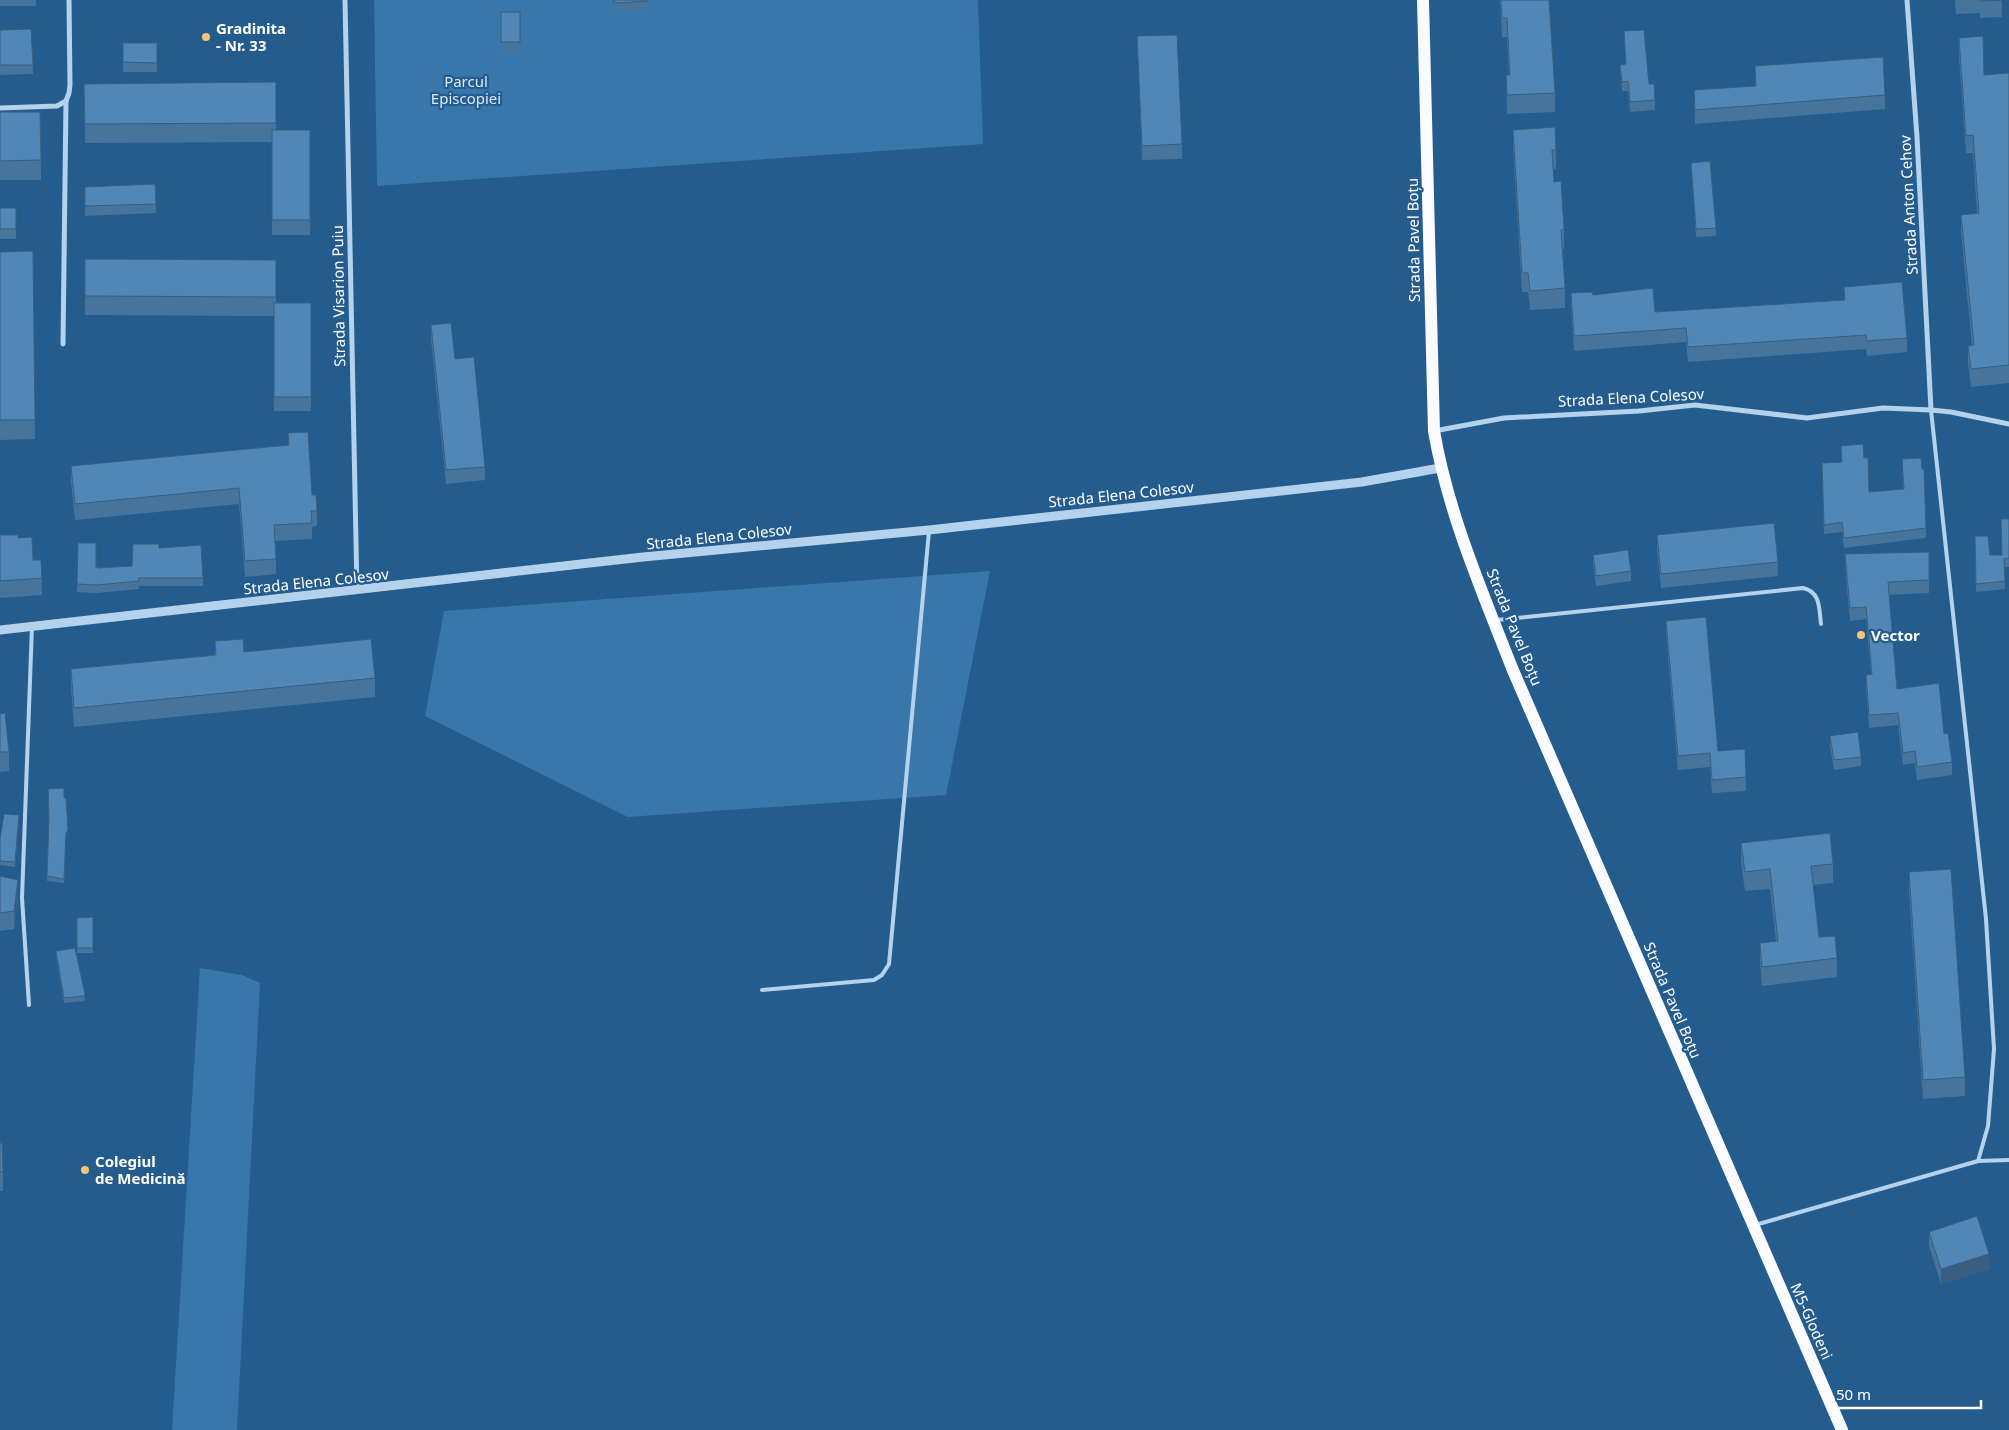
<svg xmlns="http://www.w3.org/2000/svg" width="2009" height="1430" font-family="'Noto Sans',sans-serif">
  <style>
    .green { fill: #3976aa }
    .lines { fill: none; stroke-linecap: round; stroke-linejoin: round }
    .service { stroke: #b4d2eb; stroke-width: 4 }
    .minor { stroke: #b4d2eb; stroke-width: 5 }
    .tertiary { stroke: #b4d2eb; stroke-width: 9 }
    .primary { stroke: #f9fbff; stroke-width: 12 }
    .wall { fill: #46749d }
    .shaded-wall { fill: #395e7f }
    .building { fill: #5187b6; stroke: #395e7f }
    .poi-dot { fill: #f5c578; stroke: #255c8e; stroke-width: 2 }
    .labels { text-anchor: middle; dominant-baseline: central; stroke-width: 4.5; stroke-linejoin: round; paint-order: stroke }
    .poi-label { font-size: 15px; font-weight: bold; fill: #fff; stroke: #255c8e; text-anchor: start }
    .park-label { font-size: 15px; fill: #d9eaf8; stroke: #255c8e }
    .street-label { font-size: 15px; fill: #fff; stroke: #255c8e }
  </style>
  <rect width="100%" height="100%" fill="#255c8e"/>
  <!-- green -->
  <g class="green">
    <path d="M 374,0 L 978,0 L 983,144 L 377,186 Z"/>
    <path d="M 990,571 L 946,795 L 628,817 L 425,716 L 444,611 Z"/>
    <path d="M 200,968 L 242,975 L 260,983 L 237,1430 L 172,1430 Z"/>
  </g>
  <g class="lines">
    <!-- service -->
    <g class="service">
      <path d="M 1931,410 L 1986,919 L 1994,1049 L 1988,1126 L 1978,1161"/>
      <path d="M 1497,620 L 1803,588 C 1821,592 1819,609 1821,624"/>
      <path d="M 762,990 L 874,980 L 882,975 L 889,964 L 929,531"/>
      <path d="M 29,1005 L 22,898 L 32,626"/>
      <path d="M 1755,1225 L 1978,1161 L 2009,1160"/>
    </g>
    <!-- minor -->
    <g class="minor">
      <path d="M 345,0 L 357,591"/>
      <path d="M 1907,0 L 1917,137 L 1931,410"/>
      <path d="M 0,108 L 57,106 L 66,101"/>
      <path d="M 63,344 L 66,101 L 69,93 L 70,85 L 69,0"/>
      <path d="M 1434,431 L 1504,418 L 1639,411 L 1695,405 L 1807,418 L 1883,408 L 1931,410 L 1951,412 L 2009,424"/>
    </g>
    <!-- tertiary -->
    <path class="tertiary" d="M 0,630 L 643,557 L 929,530 L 1362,482 L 1440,468"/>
    <!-- primary -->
    <path class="primary" d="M 1423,0 L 1434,431 C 1448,513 1482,591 1512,668 L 1842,1430"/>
  </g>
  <!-- wall -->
  <g class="wall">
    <rect x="0" y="0" width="36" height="6"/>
    <path d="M 614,0 L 648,0 L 648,10 L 614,12 Z"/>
    <path d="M 1500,0 L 1549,0 L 1555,93 L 1555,112 L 1507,114 L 1506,75 L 1509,75 L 1507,37 L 1502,37 Z"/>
    <path d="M 1955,0 L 2002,0 L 2002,17 L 1980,18 L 1980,13 L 1956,14 Z"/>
    <rect x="501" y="12" width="19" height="40"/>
    <path d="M 31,29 L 33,74 L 0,75 L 0,30 Z"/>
    <path d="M 1624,31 L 1649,84 L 1655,100 L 1655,110 L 1630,112 L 1628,91 L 1622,91 L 1620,65 L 1626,64 Z"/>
    <path d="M 1137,36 L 1182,144 L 1182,159 L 1142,160 Z"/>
    <path d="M 1959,38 L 1984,75 L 2009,73 L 2009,383 L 1971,387 L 1968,363 L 1968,346 L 1972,346 L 1961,232 L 1961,215 L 1977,213 L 1973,153 L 1966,153 L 1959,56 Z"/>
    <rect x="123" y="43" width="34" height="29"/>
    <path d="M 1755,66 L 1885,95 L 1885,109 L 1695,124 L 1694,90 L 1755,86 Z"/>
    <path d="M 276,82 L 276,130 L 310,130 L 310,235 L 272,235 L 272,142 L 85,143 L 84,84 Z"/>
    <path d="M 0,112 L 40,112 L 41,180 L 0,180 Z"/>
    <path d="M 1513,130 L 1556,150 L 1556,169 L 1554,169 L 1554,182 L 1564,229 L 1564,249 L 1563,249 L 1565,288 L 1565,308 L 1530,310 L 1528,292 L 1522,292 L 1513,149 Z"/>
    <path d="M 1691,163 L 1716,228 L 1716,236 L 1696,237 Z"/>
    <path d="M 155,184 L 156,213 L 85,216 L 85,187 Z"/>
    <rect x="0" y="208" width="16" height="31"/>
    <path d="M 33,251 L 35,439 L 0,440 L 0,252 Z"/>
    <path d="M 85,259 L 276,260 L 276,303 L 311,303 L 311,411 L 274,411 L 274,316 L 85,315 Z"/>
    <path d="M 1844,287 L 1907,338 L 1907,352 L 1867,356 L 1866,349 L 1688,362 L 1686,342 L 1574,351 L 1571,308 L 1571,293 L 1655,312 L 1844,300 Z"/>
    <path d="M 431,325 L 455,359 L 485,467 L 485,480 L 446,484 L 431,339 Z"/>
    <path d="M 288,433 L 317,511 L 317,526 L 312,527 L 312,539 L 275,541 L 276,559 L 276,574 L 245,577 L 239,504 L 75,520 L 71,482 L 71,466 L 288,445 Z"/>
    <path d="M 1841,446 L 1864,458 L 1869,492 L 1903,489 L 1902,459 L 1926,528 L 1926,538 L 1844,548 L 1842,532 L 1824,534 L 1822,473 L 1841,462 Z"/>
    <path d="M 2009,519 L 2009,567 L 2004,567 L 2005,589 L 1976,592 L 1975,536 L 1990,555 L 2002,555 Z"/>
    <path d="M 0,535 L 18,538 L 33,560 L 42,578 L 42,595 L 0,598 Z"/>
    <path d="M 1657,535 L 1778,562 L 1778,576 L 1661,588 L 1657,549 Z"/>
    <path d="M 78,543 L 96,567 L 98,568 L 132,566 L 159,548 L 203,578 L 203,586 L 139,586 L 139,589 L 97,593 L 77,592 Z"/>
    <path d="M 1929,552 L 1929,593 L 1889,595 L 1897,689 L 1944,734 L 1952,762 L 1952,775 L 1917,780 L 1915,763 L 1903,765 L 1898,725 L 1869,728 L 1866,687 L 1866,675 L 1871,674 L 1866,619 L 1850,621 L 1845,566 L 1845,554 Z"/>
    <path d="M 1593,555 L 1631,571 L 1631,581 L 1596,586 L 1593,564 Z"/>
    <path d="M 1666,621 L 1718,751 L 1746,777 L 1746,791 L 1712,793 L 1710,767 L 1678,770 L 1666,634 Z"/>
    <path d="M 215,641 L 244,652 L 375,678 L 375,697 L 74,727 L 71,688 L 71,669 L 215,655 Z"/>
    <path d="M 0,714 L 9,752 L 9,771 L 0,772 Z"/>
    <path d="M 1830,736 L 1861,757 L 1861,766 L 1834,770 L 1830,746 Z"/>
    <path d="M 64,798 L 68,835 L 66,837 L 64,883 L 47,881 L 49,820 Z"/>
    <path d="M 19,820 L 15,867 L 0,865 L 0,839 Z"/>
    <path d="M 1741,843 L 1833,864 L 1833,883 L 1813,885 L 1819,937 L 1837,958 L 1837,977 L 1762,986 L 1760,962 L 1760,943 L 1776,941 L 1770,889 L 1745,891 L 1741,863 Z"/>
    <path d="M 1909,872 L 1965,1077 L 1965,1096 L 1923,1099 L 1909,891 Z"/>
    <path d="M 0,876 L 18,898 L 14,929 L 0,931 Z"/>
    <path d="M 93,917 L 93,953 L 77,953 L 77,918 Z"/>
    <path d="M 75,948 L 85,999 L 84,1001 L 64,1003 L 56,956 L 56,951 Z"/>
    <path d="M 0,1143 L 3,1172 L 3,1191 L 0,1191 Z"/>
    <path d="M 1929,1232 L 1989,1269 L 1941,1284 L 1929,1246 Z"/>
  </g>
  <!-- shaded-wall -->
  <g class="shaded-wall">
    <path d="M 68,830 L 68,835 L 66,837 L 64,883 L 66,833 Z"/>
    <path d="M 18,880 L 18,898 L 14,929 L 14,911 Z"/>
    <path d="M 1989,1254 L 1989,1269 L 1941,1284 L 1941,1269 Z"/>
  </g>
  <!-- building -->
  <g class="building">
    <path d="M 614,0 L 648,0 L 648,1 L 614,3 Z"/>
    <path d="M 1501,0 L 1549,0 L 1555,93 L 1507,95 L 1506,75 L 1510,75 L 1507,18 L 1502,18 Z"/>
    <path d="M 1980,0 L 2002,0 L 1980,1 Z"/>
    <rect x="501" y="12" width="19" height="30"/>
    <path d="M 31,29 L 33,65 L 0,65 L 0,30 Z"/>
    <path d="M 1644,30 L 1649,84 L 1654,84 L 1655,100 L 1630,102 L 1628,81 L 1622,82 L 1620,65 L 1626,64 L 1624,31 Z"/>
    <path d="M 1177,35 L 1182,144 L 1142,146 L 1137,36 Z"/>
    <path d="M 1983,36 L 1984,75 L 2009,73 L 2009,365 L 1971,369 L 1968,346 L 1974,345 L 1961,215 L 1979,213 L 1973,135 L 1966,136 L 1959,38 Z"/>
    <path d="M 123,43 L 157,43 L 157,63 L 123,62 Z"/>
    <path d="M 1883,57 L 1885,95 L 1695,110 L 1694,90 L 1756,86 L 1755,66 Z"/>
    <path d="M 276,82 L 276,123 L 85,124 L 84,84 Z"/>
    <path d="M 0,112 L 40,112 L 41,160 L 0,161 Z"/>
    <path d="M 1555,127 L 1556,150 L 1552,150 L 1554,182 L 1561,181 L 1564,229 L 1561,230 L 1565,288 L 1530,291 L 1528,273 L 1522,273 L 1513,130 Z"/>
    <rect x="272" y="130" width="38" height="90"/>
    <path d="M 1710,161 L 1716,228 L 1696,229 L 1691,163 Z"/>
    <path d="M 155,184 L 156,204 L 85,206 L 85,187 Z"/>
    <rect x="0" y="208" width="16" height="21"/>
    <path d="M 33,251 L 35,420 L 0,420 L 0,252 Z"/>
    <path d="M 85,259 L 276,260 L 276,297 L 85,296 Z"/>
    <path d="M 1902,282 L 1907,338 L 1867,341 L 1866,335 L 1688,347 L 1686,328 L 1574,336 L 1571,293 L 1592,292 L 1593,295 L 1653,288 L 1655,312 L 1845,300 L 1844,287 Z"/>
    <rect x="274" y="303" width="37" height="94"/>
    <path d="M 451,323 L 455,359 L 474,357 L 485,467 L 446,470 L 431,325 Z"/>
    <path d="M 308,432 L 312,495 L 316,495 L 317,511 L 311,511 L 312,523 L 274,525 L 276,559 L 245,561 L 239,488 L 75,504 L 71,466 L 289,445 L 288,433 Z"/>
    <path d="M 1863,444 L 1864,458 L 1868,458 L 1869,492 L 1904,489 L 1902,459 L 1921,458 L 1922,469 L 1924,469 L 1926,528 L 1844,538 L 1842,522 L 1824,525 L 1822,463 L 1842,462 L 1841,446 Z"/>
    <path d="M 2001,519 L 2009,519 L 2009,558 L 2004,559 L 2005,581 L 1976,584 L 1975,536 L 1988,536 L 1990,555 L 2002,555 Z"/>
    <path d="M 1774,523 L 1778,562 L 1661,574 L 1657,535 Z"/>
    <path d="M 0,535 L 18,535 L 18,538 L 32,537 L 33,560 L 41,560 L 42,578 L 0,581 Z"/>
    <path d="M 78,543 L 96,543 L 96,567 L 98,568 L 132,566 L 133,544 L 159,544 L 159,548 L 201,545 L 203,578 L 138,578 L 139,581 L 97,585 L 77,584 Z"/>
    <path d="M 1628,550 L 1631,571 L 1596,576 L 1593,555 Z"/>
    <path d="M 1929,552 L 1929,580 L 1888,582 L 1897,689 L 1939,683 L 1944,734 L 1948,733 L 1952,762 L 1917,767 L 1915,751 L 1903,753 L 1898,713 L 1869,715 L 1866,675 L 1872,674 L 1866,607 L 1850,608 L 1845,554 Z"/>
    <path d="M 1706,617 L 1718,751 L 1745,749 L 1746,777 L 1712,780 L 1710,753 L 1678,756 L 1666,621 Z"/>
    <path d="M 243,639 L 244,652 L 371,639 L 375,678 L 74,708 L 71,669 L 216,655 L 215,641 Z"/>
    <path d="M 5,713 L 9,752 L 0,752 L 0,714 Z"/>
    <path d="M 1858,732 L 1861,757 L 1834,760 L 1830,736 Z"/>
    <path d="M 64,788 L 64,798 L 66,798 L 68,830 L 66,833 L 64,879 L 47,876 L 49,818 L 48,789 Z"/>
    <path d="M 4,814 L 19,815 L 15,862 L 0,861 L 0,839 Z"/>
    <path d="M 1830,833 L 1833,864 L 1811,866 L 1819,937 L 1835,936 L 1837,958 L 1762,967 L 1760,943 L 1778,941 L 1770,869 L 1745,872 L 1741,843 Z"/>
    <path d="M 1951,869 L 1965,1077 L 1923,1080 L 1909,872 Z"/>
    <path d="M 0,876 L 18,880 L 14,911 L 0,913 Z"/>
    <path d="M 93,917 L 93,948 L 77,948 L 77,918 Z"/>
    <path d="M 75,948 L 85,994 L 84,996 L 64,998 L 56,951 Z"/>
    <path d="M 0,1143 L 2,1143 L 3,1172 L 0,1172 Z"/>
    <path d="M 1977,1216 L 1989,1254 L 1941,1269 L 1929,1232 Z"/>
  </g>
  <!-- markers -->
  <g class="poi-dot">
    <circle cx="206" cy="37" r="5"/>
    <circle cx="1861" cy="635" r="5"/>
    <circle cx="85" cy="1170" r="5"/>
  </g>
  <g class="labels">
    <!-- poi labels -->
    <g class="poi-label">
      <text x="216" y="28">Gradinita<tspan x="216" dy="17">- Nr. 33</tspan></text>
      <text x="1871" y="635">Vector</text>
      <text x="95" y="1161">Colegiul<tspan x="95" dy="17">de Medicină</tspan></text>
    </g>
    <!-- park labels -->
    <g class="park-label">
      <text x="466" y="81">Parcul<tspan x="466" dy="17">Episcopiei</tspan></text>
    </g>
    <!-- street labels -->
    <g class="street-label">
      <text transform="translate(1908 205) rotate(-93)">Strada Anton Cehov</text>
      <text transform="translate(1413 240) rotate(-91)">Strada Pavel Boțu</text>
      <text transform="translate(338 296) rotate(-91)">Strada Visarion Puiu</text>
      <text transform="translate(1631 397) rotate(-3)">Strada Elena Colesov</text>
      <text transform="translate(1121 494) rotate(-6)">Strada Elena Colesov</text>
      <text transform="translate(719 536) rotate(-6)">Strada Elena Colesov</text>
      <text transform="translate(316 581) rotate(-6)">Strada Elena Colesov</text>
      <text transform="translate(1515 627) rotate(68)">Strada Pavel Boțu</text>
      <text transform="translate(1673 1000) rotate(67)">Strada Pavel Boțu</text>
      <text transform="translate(1812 1321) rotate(66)">M5-Glodeni</text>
    </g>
  </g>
  <!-- scale -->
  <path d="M1829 1400v8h152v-8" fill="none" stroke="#ffffff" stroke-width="2.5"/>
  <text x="1836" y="1400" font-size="15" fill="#ffffff" stroke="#255c8e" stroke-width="4" paint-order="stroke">50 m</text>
</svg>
